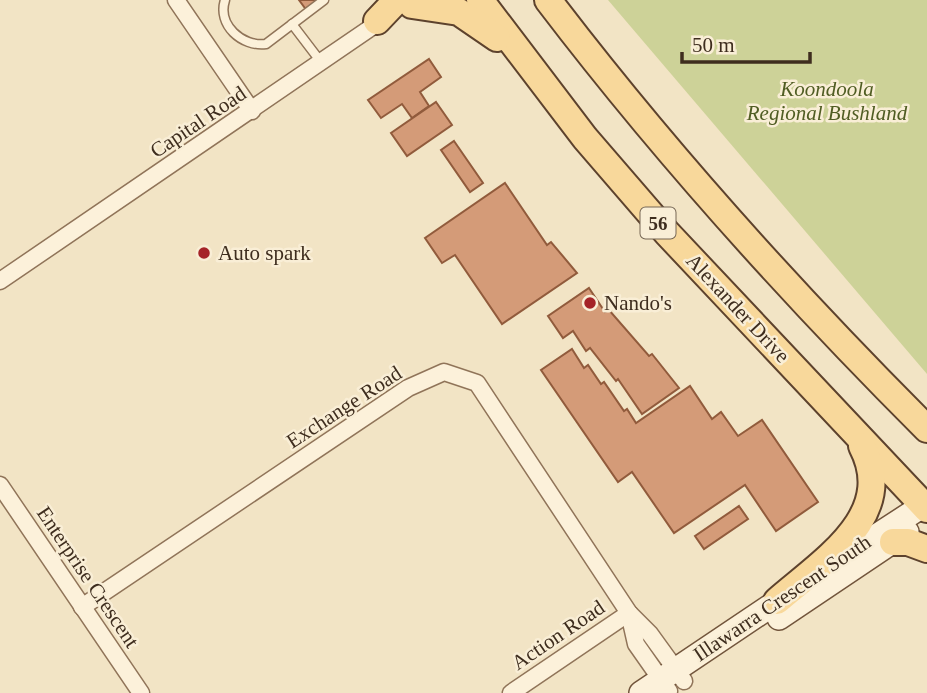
<svg xmlns="http://www.w3.org/2000/svg" width="927" height="693" font-family="'Times New Roman',serif">
  <style>
    .green { fill: #cdd298 }
    .building { fill: #d49b78; stroke: #915b3c; stroke-width: 2 }
    .lines { fill: none; stroke-linecap: round; stroke-linejoin: round }
    .lane-casing { stroke: #907459; stroke-width: 11 }
    .street-casing { stroke: #907459; stroke-width: 19 }
    .secondary-casing { stroke: #72553c; stroke-width: 26 }
    .primary-casing { stroke: #5d422d; stroke-width: 30 }
    .lane { stroke: #fcf1da; stroke-width: 8 }
    .street { stroke: #fcf1da; stroke-width: 16 }
    .secondary { stroke: #fcf1da; stroke-width: 23 }
    .primary { stroke: #f8d89b; stroke-width: 26 }
    .poi-dot { fill: #a52328; stroke: #f9eed6; stroke-width: 2.5 }
    .labels { text-anchor: middle; dominant-baseline: central; stroke-width: 5; stroke-linejoin: round; paint-order: stroke }
    .shield { fill: #f9eed6; stroke: #766755; stroke-width: 2 }
    .shield-label { font-size: 19px; font-weight: bold; fill: #3e2d1e }
    .park-label { font-size: 21px; font-style: italic; fill: #505d23; stroke: #f9eed6 }
    .street-label { font-size: 21px; fill: #3e2d1e; stroke: #f9eed6 }
    .poi-label { font-size: 21px; fill: #3e2d1e; stroke: #f9eed6; text-anchor: start }
  </style>
  <rect width="100%" height="100%" fill="#f2e4c5"/>
  <!-- green -->
  <path class="green" d="M 608,0 L 927,0 L 927,374 Z"/>
  <!-- building -->
  <g class="building">
    <path d="M 299,0 L 324,0 L 307,11 Z"/>
    <path d="M 429,59 L 441,77 L 420,92 L 429,106 L 412,118 L 402,104 L 381,118 L 368,100 Z"/>
    <path d="M 436,102 L 452,125 L 407,156 L 391,133 Z"/>
    <path d="M 454,141 L 483,183 L 470,192 L 441,150 Z"/>
    <path d="M 505,183 L 547,245 L 551,242 L 577,273 L 502,324 L 455,255 L 442,263 L 425,238 Z"/>
    <path d="M 589,288 L 605,312 L 609,310 L 649,356 L 652,354 L 679,388 L 642,414 L 618,379 L 616,381 L 590,348 L 586,351 L 573,331 L 563,338 L 548,316 Z"/>
    <path d="M 572,349 L 584,368 L 588,365 L 601,384 L 604,382 L 624,411 L 627,409 L 636,423 L 690,386 L 712,419 L 721,412 L 738,436 L 762,420 L 818,502 L 776,531 L 745,485 L 674,533 L 632,472 L 618,482 L 541,370 Z"/>
    <path d="M 739,506 L 748,519 L 704,549 L 695,536 Z"/>
  </g>
  <g class="lines">
    <defs>
      <g id="lane">
        <path d="M 225,0 C 217,25 242,47 266,44 L 324,0"/>
        <path d="M 292,24 L 321,62"/>
      </g>
      <g id="street">
        <path d="M 176,0 L 252,111"/>
        <path d="M 0,281 L 385,18"/>
        <path d="M 0,485 L 141,693"/>
        <path d="M 82,607 L 408,388 L 444,372 L 477,383 L 629,613 L 650,634 L 684,681"/>
        <path d="M 629,613 L 636,644 L 669,691"/>
        <path d="M 511,693 L 629,613"/>
      </g>
      <g id="secondary">
        <path d="M 830,566 L 927,503"/>
        <path d="M 779,618 L 907,532"/>
        <path d="M 641,693 L 793,591"/>
      </g>
      <g id="primary">
        <path d="M 480,0 L 585,138 L 667,233 L 927,509"/>
        <path d="M 548,0 C 663,151 793,295 927,429"/>
        <path d="M 412,5 L 459,12 L 497,38"/>
        <path d="M 377,21 L 397,0"/>
        <path d="M 893,542 L 908,542 L 927,549"/>
        <path d="M 777,601 C 824,560 898,515 862,446"/>
      </g>
    </defs>
    <!-- lane casing -->
    <use href="#lane" class="lane-casing"/>
    <!-- street casing -->
    <use href="#street" class="street-casing"/>
    <!-- secondary casing -->
    <use href="#secondary" class="secondary-casing"/>
    <!-- primary casing -->
    <use href="#primary" class="primary-casing"/>
    <!-- lane -->
    <use href="#lane" class="lane"/>
    <!-- street -->
    <use href="#street" class="street"/>
    <!-- secondary -->
    <use href="#secondary" class="secondary"/>
    <!-- primary -->
    <use href="#primary" class="primary"/>
  </g>
  <!-- markers -->
  <g class="poi-dot">
    <circle cx="204" cy="253" r="7"/>
    <circle cx="590" cy="303" r="7"/>
  </g>
  <g class="labels">
    <!-- shield labels -->
    <rect class="shield" x="640.5" y="207.5" width="35" height="31" rx="5"/>
    <g class="shield-label">
      <text x="658" y="223">56</text>
    </g>
    <!-- park labels -->
    <g class="park-label">
      <text x="827" y="89">Koondoola<tspan x="827" dy="24">Regional Bushland</tspan></text>
    </g>
    <!-- street labels -->
    <g class="street-label">
      <text transform="translate(198 122) rotate(-34)">Capital Road</text>
      <text transform="translate(738 308) rotate(47)">Alexander Drive</text>
      <text transform="translate(344 407) rotate(-33)">Exchange Road</text>
      <text transform="translate(88 577) rotate(56)">Enterprise Crescent</text>
      <text transform="translate(782 598) rotate(-34)">Illawarra Crescent South</text>
      <text transform="translate(558 635) rotate(-34)">Action Road</text>
    </g>
    <!-- poi labels -->
    <g class="poi-label">
      <text x="218" y="253">Auto spark</text>
      <text x="604" y="303">Nando's</text>
    </g>
  </g>
  <!-- scale -->
  <path d="M682 52v10h128v-10" fill="none" stroke="#3e2d1e" stroke-width="3.5"/>
  <text x="692" y="52" font-size="21" fill="#3e2d1e" stroke="#f9eed6" stroke-width="5" paint-order="stroke">50 m</text>
</svg>
